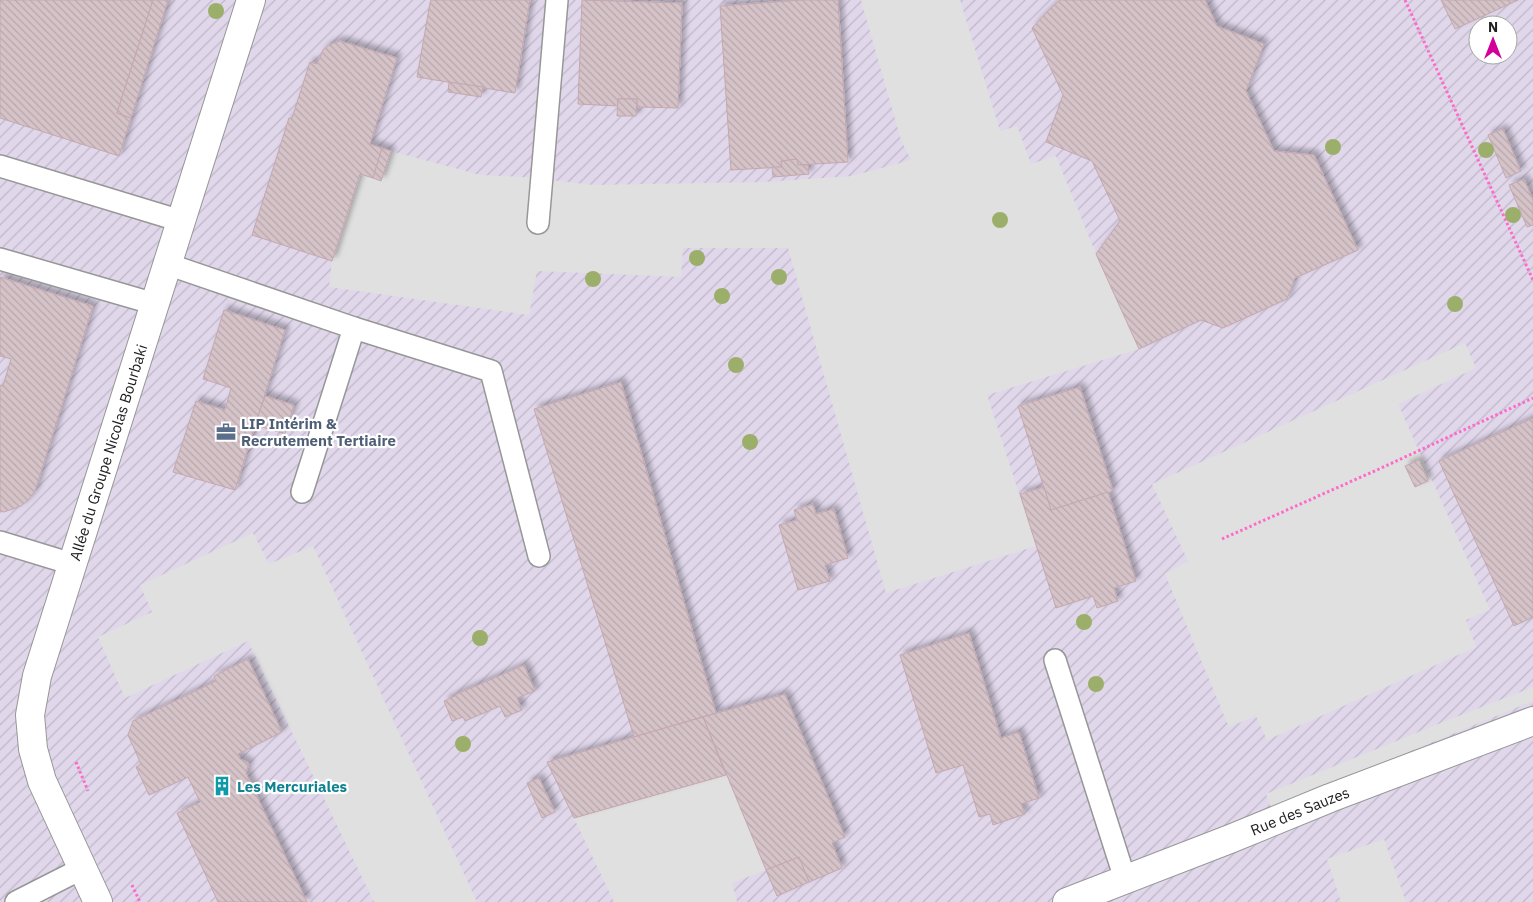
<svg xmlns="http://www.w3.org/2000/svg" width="1533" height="902" font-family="'IBM Plex Sans',sans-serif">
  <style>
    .industrial { fill: url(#industrial-furrows); fill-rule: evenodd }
    .parking { fill: #e0e0e0 }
    .building { fill: url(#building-back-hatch); stroke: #c5a7b0; filter: url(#shadow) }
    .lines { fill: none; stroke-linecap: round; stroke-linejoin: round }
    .service-casing { stroke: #979797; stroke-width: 24 }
    .minor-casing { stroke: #979797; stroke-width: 30 }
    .path { stroke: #ff6ac9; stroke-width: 3; stroke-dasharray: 2.5 2.5; stroke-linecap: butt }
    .service { stroke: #fff; stroke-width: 21 }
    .minor { stroke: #fff; stroke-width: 28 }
    .tree { fill: #9bae6a }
    .labels { text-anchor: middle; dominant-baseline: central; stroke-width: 4.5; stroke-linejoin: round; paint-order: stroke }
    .service-label { font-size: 15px; font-weight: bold; fill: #4e5e75; stroke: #fff; text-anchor: start }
    .street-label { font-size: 15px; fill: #202020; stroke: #fff }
    .culture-label { font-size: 15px; font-weight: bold; fill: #0d838f; stroke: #fff; text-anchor: start }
  </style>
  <defs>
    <pattern id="industrial-furrows" width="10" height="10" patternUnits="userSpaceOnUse" patternTransform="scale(1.25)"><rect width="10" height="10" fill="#e0d7eb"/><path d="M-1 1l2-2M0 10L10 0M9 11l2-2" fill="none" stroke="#c0b8c9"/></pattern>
    <pattern id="building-back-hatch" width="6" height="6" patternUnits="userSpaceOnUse" patternTransform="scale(1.25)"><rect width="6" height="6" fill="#d5c3c8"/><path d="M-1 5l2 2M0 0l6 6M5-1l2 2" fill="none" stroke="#b7a7ac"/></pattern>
    <filter id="shadow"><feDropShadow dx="4.5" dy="-4.5" stdDeviation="2.5" flood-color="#0004"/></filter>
  </defs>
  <rect width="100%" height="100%" fill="#f2e6e7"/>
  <!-- industrial -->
  <path class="industrial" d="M 0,0 L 1533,0 L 1533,902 L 0,902 ZM 1478,25 L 1508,25 L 1508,55 L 1478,55 Z"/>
  <!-- parking -->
  <g class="parking">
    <path d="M 861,0 L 960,0 L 1000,131 L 1017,126 L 1031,164 L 1056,156 L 1096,254 L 1139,349 L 987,395 L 1036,546 L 886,593 L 788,248 L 683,248 L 681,277 L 537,271 L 529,315 L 329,287 L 332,261 L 360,174 L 381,181 L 391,151 L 480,175 L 524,177 L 594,185 L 765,182 L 852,176 L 911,160 L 901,140 Z"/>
    <path d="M 1465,343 L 1476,368 L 1398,404 L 1490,610 L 1466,620 L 1476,647 L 1267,740 L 1256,716 L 1229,727 L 1165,574 L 1188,561 L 1152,484 Z"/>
    <path d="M 253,533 L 269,564 L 313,546 L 477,902 L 374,902 L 248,641 L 125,698 L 98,637 L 152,612 L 140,585 Z"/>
    <path d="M 1533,687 L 1533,701 L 1271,808 L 1266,794 L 1433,726 Z"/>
    <path d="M 726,775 L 766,870 L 732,883 L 737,902 L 614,902 L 574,818 Z"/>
    <path d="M 1384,839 L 1406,902 L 1341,902 L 1327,859 Z"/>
  </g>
  <!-- building -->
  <g class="building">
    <path d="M 0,0 L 153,0 L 117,113 L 131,118 L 119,156 L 0,118 Z"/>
    <path d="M 153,0 L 168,0 L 131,118 L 117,113 Z"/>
    <path d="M 431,0 L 530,0 L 515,93 L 417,77 L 430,3 Z"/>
    <path d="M 582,0 L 682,3 L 678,108 L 637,107 L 637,99 L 618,99 L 618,106 L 578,104 Z"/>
    <path d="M 802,0 L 838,0 L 848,162 L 798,165 L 797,159 L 781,161 L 782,167 L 731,170 L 720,6 Z"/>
    <path d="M 1060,0 L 1205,0 L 1217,26 L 1264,44 L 1246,91 L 1274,151 L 1314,155 L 1358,250 L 1295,278 L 1287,299 L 1223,328 L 1201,320 L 1139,349 L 1096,254 L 1120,221 L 1092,161 L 1046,142 L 1063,95 L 1032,28 L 1050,9 Z"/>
    <path d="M 1441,0 L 1518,0 L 1455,29 Z"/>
    <path d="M 340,41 L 397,58 L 370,144 L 382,148 L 373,178 L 360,174 L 332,261 L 252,235 L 289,118 L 292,118 L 310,62 L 317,64 L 323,50 L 329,45 Z"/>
    <path d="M 449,82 L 483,87 L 481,97 L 448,92 Z"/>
    <path d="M 618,99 L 637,99 L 636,116 L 617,116 Z"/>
    <path d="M 1503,129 L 1521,171 L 1506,178 L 1488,135 Z"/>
    <path d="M 382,148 L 391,151 L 381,181 L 373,178 Z"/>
    <path d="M 797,159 L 798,165 L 808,165 L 809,174 L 773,177 L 772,167 L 782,167 L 781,161 Z"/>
    <path d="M 1524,179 L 1533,200 L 1533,225 L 1527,227 L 1509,185 Z"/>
    <path d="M 0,277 L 93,306 L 35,491 L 28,500 L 21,506 L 4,512 L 0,511 L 0,385 L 3,386 L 11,359 L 0,356 Z"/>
    <path d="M 224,310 L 285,330 L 235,490 L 173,472 L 196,401 L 225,410 L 231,388 L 203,379 Z"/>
    <path d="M 621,382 L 716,713 L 634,737 L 534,409 Z"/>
    <path d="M 1080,387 L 1113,491 L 1051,510 L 1018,406 Z"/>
    <path d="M 265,396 L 294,405 L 285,434 L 255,425 Z"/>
    <path d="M 1533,418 L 1533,617 L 1514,626 L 1439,461 Z"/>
    <path d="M 1419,460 L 1428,481 L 1415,487 L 1405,466 Z"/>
    <path d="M 1044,487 L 1051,510 L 1108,492 L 1136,581 L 1114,588 L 1118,601 L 1097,608 L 1093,596 L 1056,608 L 1020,494 Z"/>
    <path d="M 813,504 L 816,514 L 834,509 L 848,558 L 825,565 L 830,581 L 798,590 L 779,525 L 797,520 L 794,510 Z"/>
    <path d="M 969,633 L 1001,738 L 1019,732 L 1039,798 L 1021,804 L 1025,814 L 993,825 L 990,814 L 979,817 L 963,765 L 936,773 L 900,655 Z"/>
    <path d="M 248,659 L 282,732 L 238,754 L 240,759 L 249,763 L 246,773 L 307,902 L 218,902 L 177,813 L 200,802 L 188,777 L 149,795 L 136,767 L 141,764 L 128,735 L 133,721 L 216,681 L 214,676 Z"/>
    <path d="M 524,665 L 535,691 L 517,698 L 522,710 L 505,717 L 500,706 L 465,721 L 463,717 L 452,721 L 444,701 L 455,696 L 455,695 Z"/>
    <path d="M 785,694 L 845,837 L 832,843 L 842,868 L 809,882 L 799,857 L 766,870 L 703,717 Z"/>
    <path d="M 703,717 L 726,775 L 574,818 L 547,762 Z"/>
    <path d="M 539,778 L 555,812 L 542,818 L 527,783 Z"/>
    <path d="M 799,857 L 809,882 L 777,896 L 766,870 Z"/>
  </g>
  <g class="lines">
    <defs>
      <g id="service">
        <path d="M 0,166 L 181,221"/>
        <path d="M 538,223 L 557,0"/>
        <path d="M 0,259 L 155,304"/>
        <path d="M 167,264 L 354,328 L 491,371 L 539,556"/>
        <path d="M 302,492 L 354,328"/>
        <path d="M 0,542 L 72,564"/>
        <path d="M 1055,660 L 1125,879"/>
        <path d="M 16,902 L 83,868"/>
      </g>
      <g id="minor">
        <path id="s1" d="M 98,902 L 42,781 L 33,749 L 30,715 L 37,676 L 251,0"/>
        <path id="s2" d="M 1067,902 L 1230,839 L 1330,798 L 1533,721"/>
      </g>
    </defs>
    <!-- service casing -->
    <use href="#service" class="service-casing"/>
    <!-- minor casing -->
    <use href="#minor" class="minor-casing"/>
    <!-- path -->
    <g class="path">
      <path d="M 1405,0 L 1533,280"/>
      <path d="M 1222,539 L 1379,469 L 1533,398"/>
      <path d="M 76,762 L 88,791"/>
      <path d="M 132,885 L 140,902"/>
    </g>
    <!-- service -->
    <use href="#service" class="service"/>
    <!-- minor -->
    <use href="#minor" class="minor"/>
  </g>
  <!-- trees -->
  <g class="tree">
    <circle cx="216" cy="11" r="8"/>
    <circle cx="1333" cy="147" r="8"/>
    <circle cx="1486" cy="150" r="8"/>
    <circle cx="1513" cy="215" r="8"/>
    <circle cx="1000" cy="220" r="8"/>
    <circle cx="697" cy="258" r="8"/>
    <circle cx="779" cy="277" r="8"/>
    <circle cx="593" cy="279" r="8"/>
    <circle cx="722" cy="296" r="8"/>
    <circle cx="1455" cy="304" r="8"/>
    <circle cx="736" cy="365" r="8"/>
    <circle cx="750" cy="442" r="8"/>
    <circle cx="1084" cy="622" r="8"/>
    <circle cx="480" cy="638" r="8"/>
    <circle cx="1096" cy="684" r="8"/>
    <circle cx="463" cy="744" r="8"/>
  </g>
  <!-- icons -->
  <defs>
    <symbol id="office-bare" viewBox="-9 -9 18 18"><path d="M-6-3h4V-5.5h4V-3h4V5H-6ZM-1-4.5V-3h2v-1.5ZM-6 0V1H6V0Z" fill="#5c6f8a" stroke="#fff" stroke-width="2.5" paint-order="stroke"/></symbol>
    <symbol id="building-bare" viewBox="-9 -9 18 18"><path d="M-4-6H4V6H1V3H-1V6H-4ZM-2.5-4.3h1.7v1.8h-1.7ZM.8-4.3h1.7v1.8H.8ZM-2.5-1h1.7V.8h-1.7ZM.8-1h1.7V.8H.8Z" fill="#0f9aa8" stroke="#fff" stroke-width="2.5" paint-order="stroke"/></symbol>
  </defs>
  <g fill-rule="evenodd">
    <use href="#office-bare" x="212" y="418" width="28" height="28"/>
    <use href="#building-bare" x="208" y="772" width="28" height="28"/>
  </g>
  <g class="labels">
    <!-- service labels -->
    <g class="service-label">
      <text x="241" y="423">LIP Intérim &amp;<tspan x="241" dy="17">Recrutement Tertiaire</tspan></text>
    </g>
    <!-- street labels -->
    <g class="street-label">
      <text stroke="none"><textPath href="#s1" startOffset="475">Allée du Groupe Nicolas Bourbaki</textPath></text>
      <text stroke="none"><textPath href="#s2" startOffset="250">Rue des Sauzes</textPath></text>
    </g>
    <!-- culture labels -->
    <g class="culture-label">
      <text x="237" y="786">Les Mercuriales</text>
    </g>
  </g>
  <!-- north arrow -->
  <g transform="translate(1493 40)"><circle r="24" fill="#ffffff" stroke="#a6a6a6"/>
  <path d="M0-4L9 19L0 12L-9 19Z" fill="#d1009a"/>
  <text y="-8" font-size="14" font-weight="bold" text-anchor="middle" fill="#202020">N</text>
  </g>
</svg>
